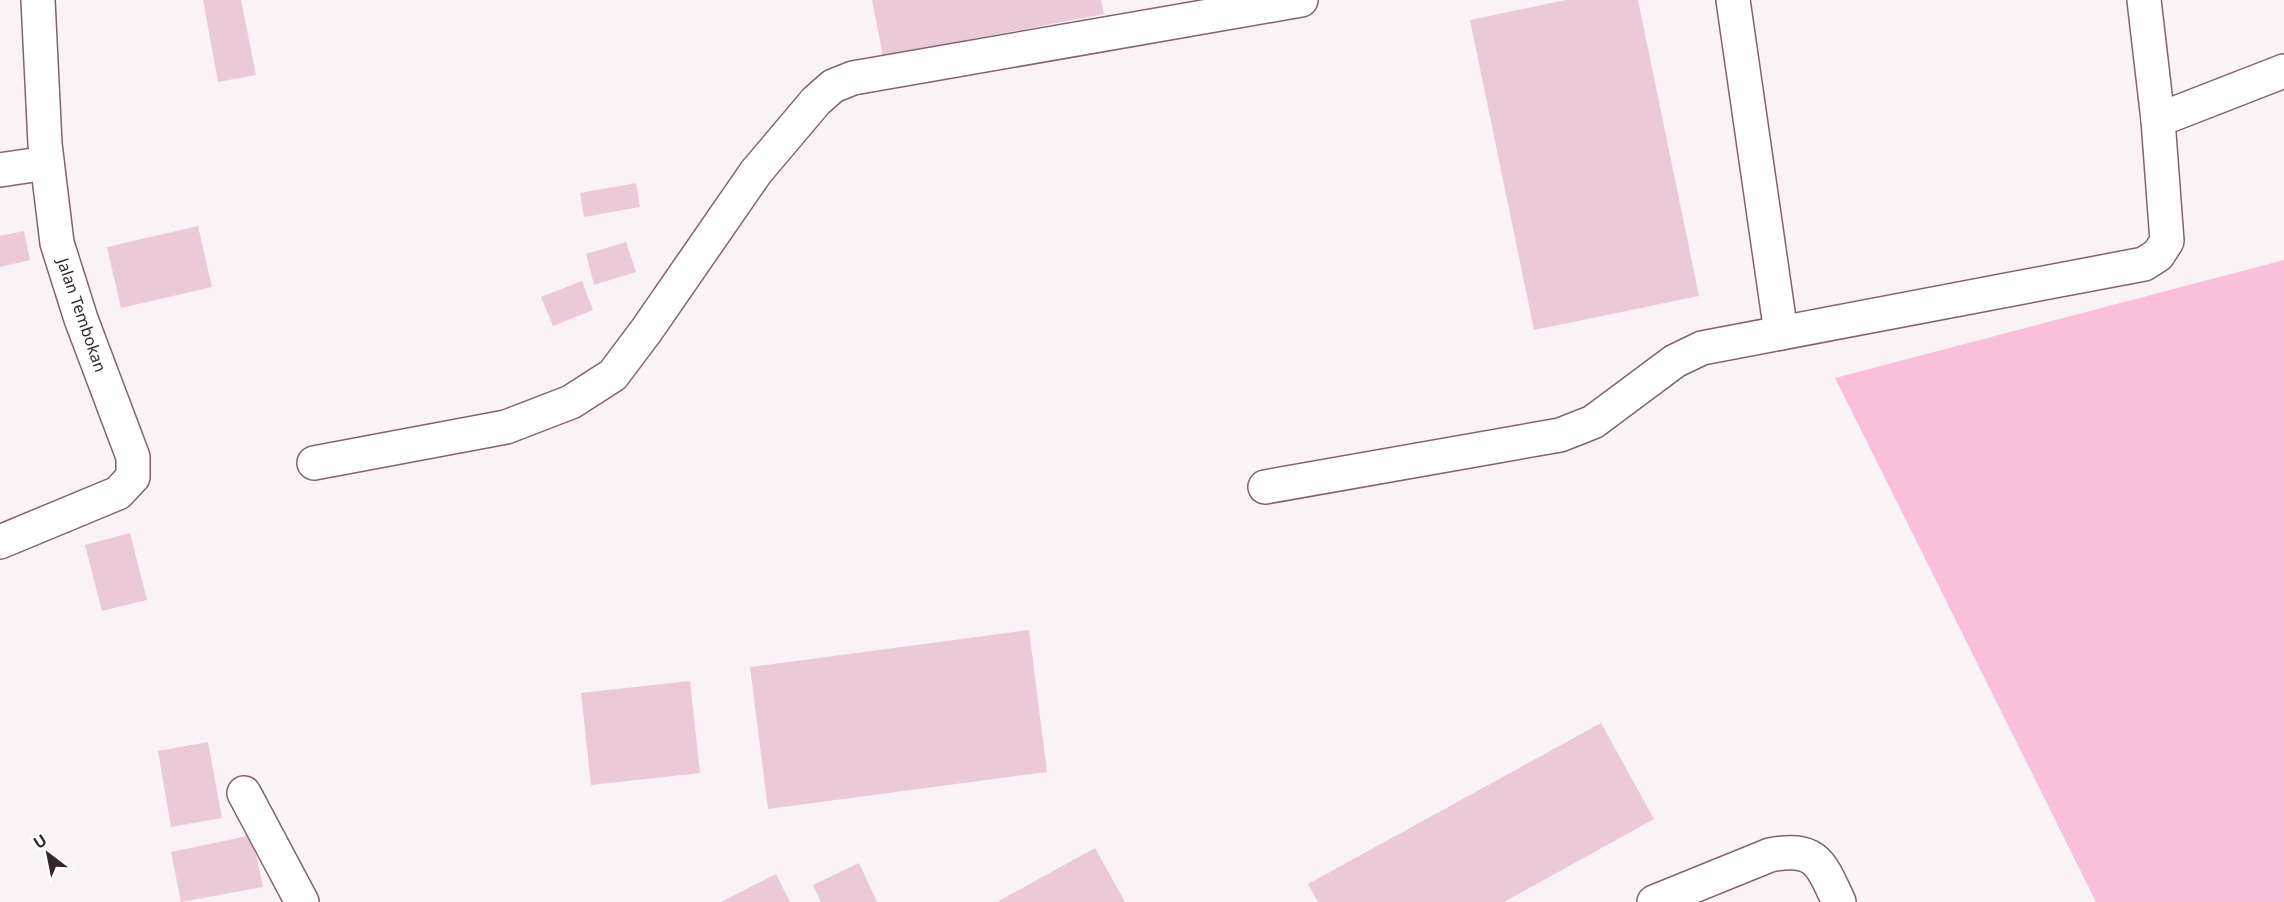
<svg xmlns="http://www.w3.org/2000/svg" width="2284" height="902" font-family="'Noto Sans',sans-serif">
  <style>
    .green { fill: #fac0da }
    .building { fill: #ecc9d8 }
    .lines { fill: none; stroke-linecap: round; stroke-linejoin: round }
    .minor-casing { stroke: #816371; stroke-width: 36 }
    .minor { stroke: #fff; stroke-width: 33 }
    .labels { text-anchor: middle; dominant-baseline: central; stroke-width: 4.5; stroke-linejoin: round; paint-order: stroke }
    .street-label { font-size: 16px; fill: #33262c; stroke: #fff }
  </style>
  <rect width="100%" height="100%" fill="#faf3f6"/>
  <!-- green -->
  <path class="green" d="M 2284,260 L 2284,902 L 2096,902 L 1835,378 Z"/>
  <!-- building -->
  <g class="building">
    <path d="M 203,0 L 241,0 L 256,75 L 218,82 Z"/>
    <path d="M 872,0 L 1101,0 L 1104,14 L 883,56 Z"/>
    <path d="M 1566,0 L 1638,0 L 1699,296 L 1534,330 L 1470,20 Z"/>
    <path d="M 636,183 L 640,207 L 584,217 L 580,193 Z"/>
    <path d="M 198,226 L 212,287 L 121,308 L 107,247 Z"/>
    <path d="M 24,231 L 30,260 L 0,267 L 0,236 Z"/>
    <path d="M 626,242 L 636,272 L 594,285 L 586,254 Z"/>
    <path d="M 582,281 L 593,310 L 553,326 L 541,297 Z"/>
    <path d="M 130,533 L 147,600 L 102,611 L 85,545 Z"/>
    <path d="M 1029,630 L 1047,772 L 768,809 L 750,667 Z"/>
    <path d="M 690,681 L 700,773 L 591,785 L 581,693 Z"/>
    <path d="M 1601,723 L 1654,819 L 1504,902 L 1318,902 L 1308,884 Z"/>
    <path d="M 208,742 L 222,818 L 171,827 L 158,751 Z"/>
    <path d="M 252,835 L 263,887 L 181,902 L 171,852 Z"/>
    <path d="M 1095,848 L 1125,902 L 997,902 Z"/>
    <path d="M 859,863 L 877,902 L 821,902 L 813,885 Z"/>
    <path d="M 776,874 L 790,902 L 721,902 Z"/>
  </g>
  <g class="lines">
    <defs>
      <g id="minor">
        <path d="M 1733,0 L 1781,333"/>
        <path d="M 2158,120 L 2284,71"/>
        <path d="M 0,170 L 47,163"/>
        <path d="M 314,463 L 506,427 L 571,402 L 613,375 L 646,331 L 756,172 L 816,101 L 833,86 L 853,78 L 1301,0"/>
        <path d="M 1265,487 L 1560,435 L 1593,422 L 1675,361 L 1702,348 L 2144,264 L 2158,255 L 2167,241 L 2158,120 L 2144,0"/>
        <path d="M 0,542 L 118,493 L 133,477 L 133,457 L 81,319 L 57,243 L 45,144 L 38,0"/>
        <path d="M 244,793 L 302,902"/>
        <path d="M 1654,902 L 1770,855 C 1817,846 1821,864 1839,902"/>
      </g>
    </defs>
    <!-- minor casing -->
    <use href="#minor" class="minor-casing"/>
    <!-- minor -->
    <use href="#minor" class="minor"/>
  </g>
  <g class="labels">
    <!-- street labels -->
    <g class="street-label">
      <text transform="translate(82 315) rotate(71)">Jalan Tembokan</text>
    </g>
  </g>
  <!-- north arrow -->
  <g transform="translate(48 854) rotate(328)" stroke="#ffffff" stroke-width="4.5" paint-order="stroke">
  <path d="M0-4.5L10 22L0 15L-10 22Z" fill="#33262c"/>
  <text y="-9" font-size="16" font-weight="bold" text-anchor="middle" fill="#33262c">U</text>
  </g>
</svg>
